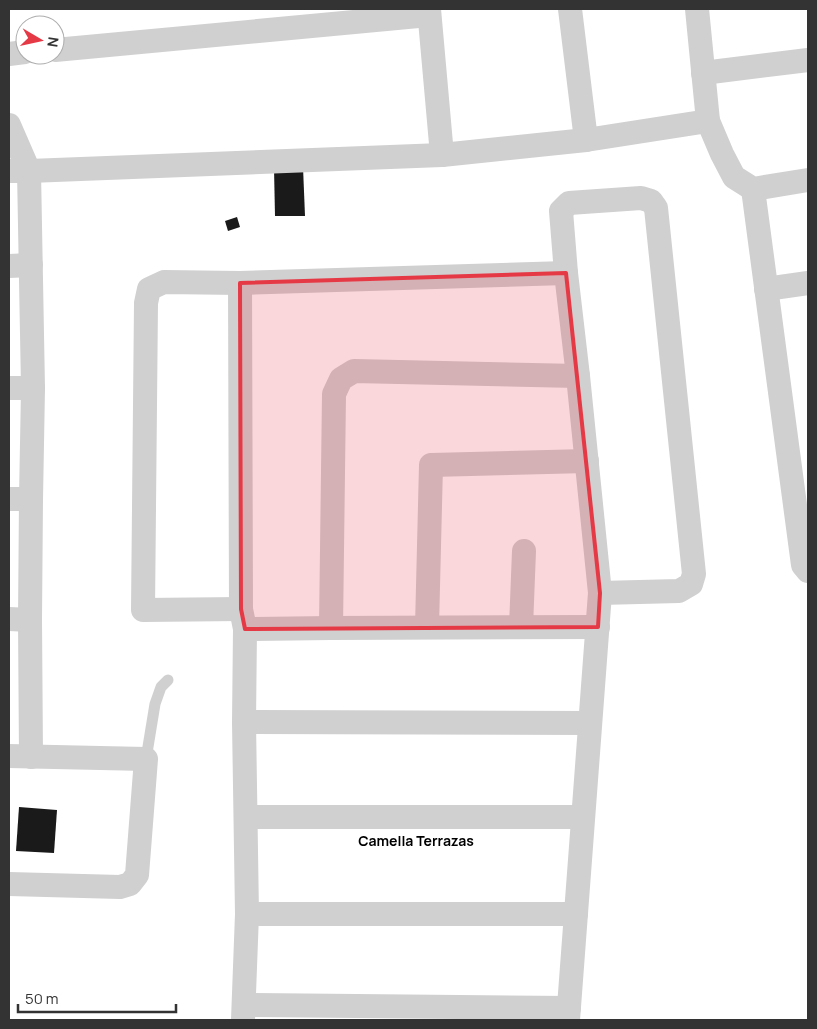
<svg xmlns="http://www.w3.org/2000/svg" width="817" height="1029" font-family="Manrope,sans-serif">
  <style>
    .building { fill: #1a1a1a }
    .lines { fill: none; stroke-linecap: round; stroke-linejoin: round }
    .lane { stroke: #d0d0d0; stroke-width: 11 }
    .street { stroke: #d0d0d0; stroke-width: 24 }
    .marked { fill: #e63946; fill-opacity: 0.2; stroke: #e63946; stroke-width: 4; stroke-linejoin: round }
    .labels { text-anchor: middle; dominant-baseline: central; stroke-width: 5; stroke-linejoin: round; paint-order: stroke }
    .neighbourhood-label { font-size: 14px; font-weight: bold; fill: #000; stroke: #fff }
  </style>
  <rect width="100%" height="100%" fill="#fff"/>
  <!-- building -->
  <g class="building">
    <path d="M 303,167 L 305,216 L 275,216 L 274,168 Z"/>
    <path d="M 237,217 L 240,227 L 228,231 L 225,221 Z"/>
    <path d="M 19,807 L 57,810 L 54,853 L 16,851 Z"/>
  </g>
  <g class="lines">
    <!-- lane -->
    <path class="lane" d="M 146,759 L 155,704 L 161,687 L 168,680"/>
    <!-- street -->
    <g class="street">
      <path d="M 570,9 L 586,140"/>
      <path d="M 697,9 L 708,121"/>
      <path d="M 55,50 L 429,15"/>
      <path d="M 9,54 L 25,52"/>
      <path d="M 703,73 L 808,60"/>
      <path d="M 9,125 L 29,171 L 33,388 L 31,499 L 30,620 L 31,757"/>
      <path d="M 442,155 L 586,140 L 708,121 L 722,154 L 734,177 L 753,189 L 808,180"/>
      <path d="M 9,171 L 29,171 L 442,155 L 429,9"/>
      <path d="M 753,189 L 803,565 L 808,571"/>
      <path d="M 9,266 L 31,265"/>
      <path d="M 240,283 L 241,609 L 245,629 L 244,722 L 247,914 L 243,1020"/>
      <path d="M 766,289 L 808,283"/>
      <path d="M 9,388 L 33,388"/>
      <path d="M 9,499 L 31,499"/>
      <path d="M 241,609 L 143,610 L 146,303 L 149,289 L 164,282 L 240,283 L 566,273"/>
      <path d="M 9,619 L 30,620"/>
      <path d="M 427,627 L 431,465 L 587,461"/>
      <path d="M 521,627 L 524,551"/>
      <path d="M 331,628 L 334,394 L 341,379 L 354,371 L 578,376"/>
      <path d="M 245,629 L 331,628 L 598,627"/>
      <path d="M 244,722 L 590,723"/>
      <path d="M 9,756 L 146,759 L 137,875 L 130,884 L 120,887 L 9,884"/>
      <path d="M 246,817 L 583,817"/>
      <path d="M 247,914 L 576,914"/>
      <path d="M 244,1005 L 569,1008"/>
      <path d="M 568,1020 L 600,593 L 578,376 L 566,273 L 561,211 L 569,203 L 641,198 L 651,201 L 656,208 L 694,574 L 691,584 L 679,591 L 600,593"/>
    </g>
  </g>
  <!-- marked area -->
  <path class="marked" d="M 566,273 L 600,593 L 598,627 L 245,629 L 241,609 L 240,283 Z"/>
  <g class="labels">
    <!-- neighbourhood labels -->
    <g class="neighbourhood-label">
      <text x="416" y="840">Camella Terrazas</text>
    </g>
  </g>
  <!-- border -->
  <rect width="817" height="1029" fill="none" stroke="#333333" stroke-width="20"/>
  <!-- north arrow -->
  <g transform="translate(40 40) rotate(99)"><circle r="24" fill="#ffffff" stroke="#adadad"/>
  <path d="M0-4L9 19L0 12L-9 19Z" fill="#e63946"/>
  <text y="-8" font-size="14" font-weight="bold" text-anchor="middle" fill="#333333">N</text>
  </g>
  <!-- scale -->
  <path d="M18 1004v8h158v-8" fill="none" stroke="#333333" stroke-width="2.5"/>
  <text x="25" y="1004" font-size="15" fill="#333333" stroke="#ffffff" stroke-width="4" paint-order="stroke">50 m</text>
</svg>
